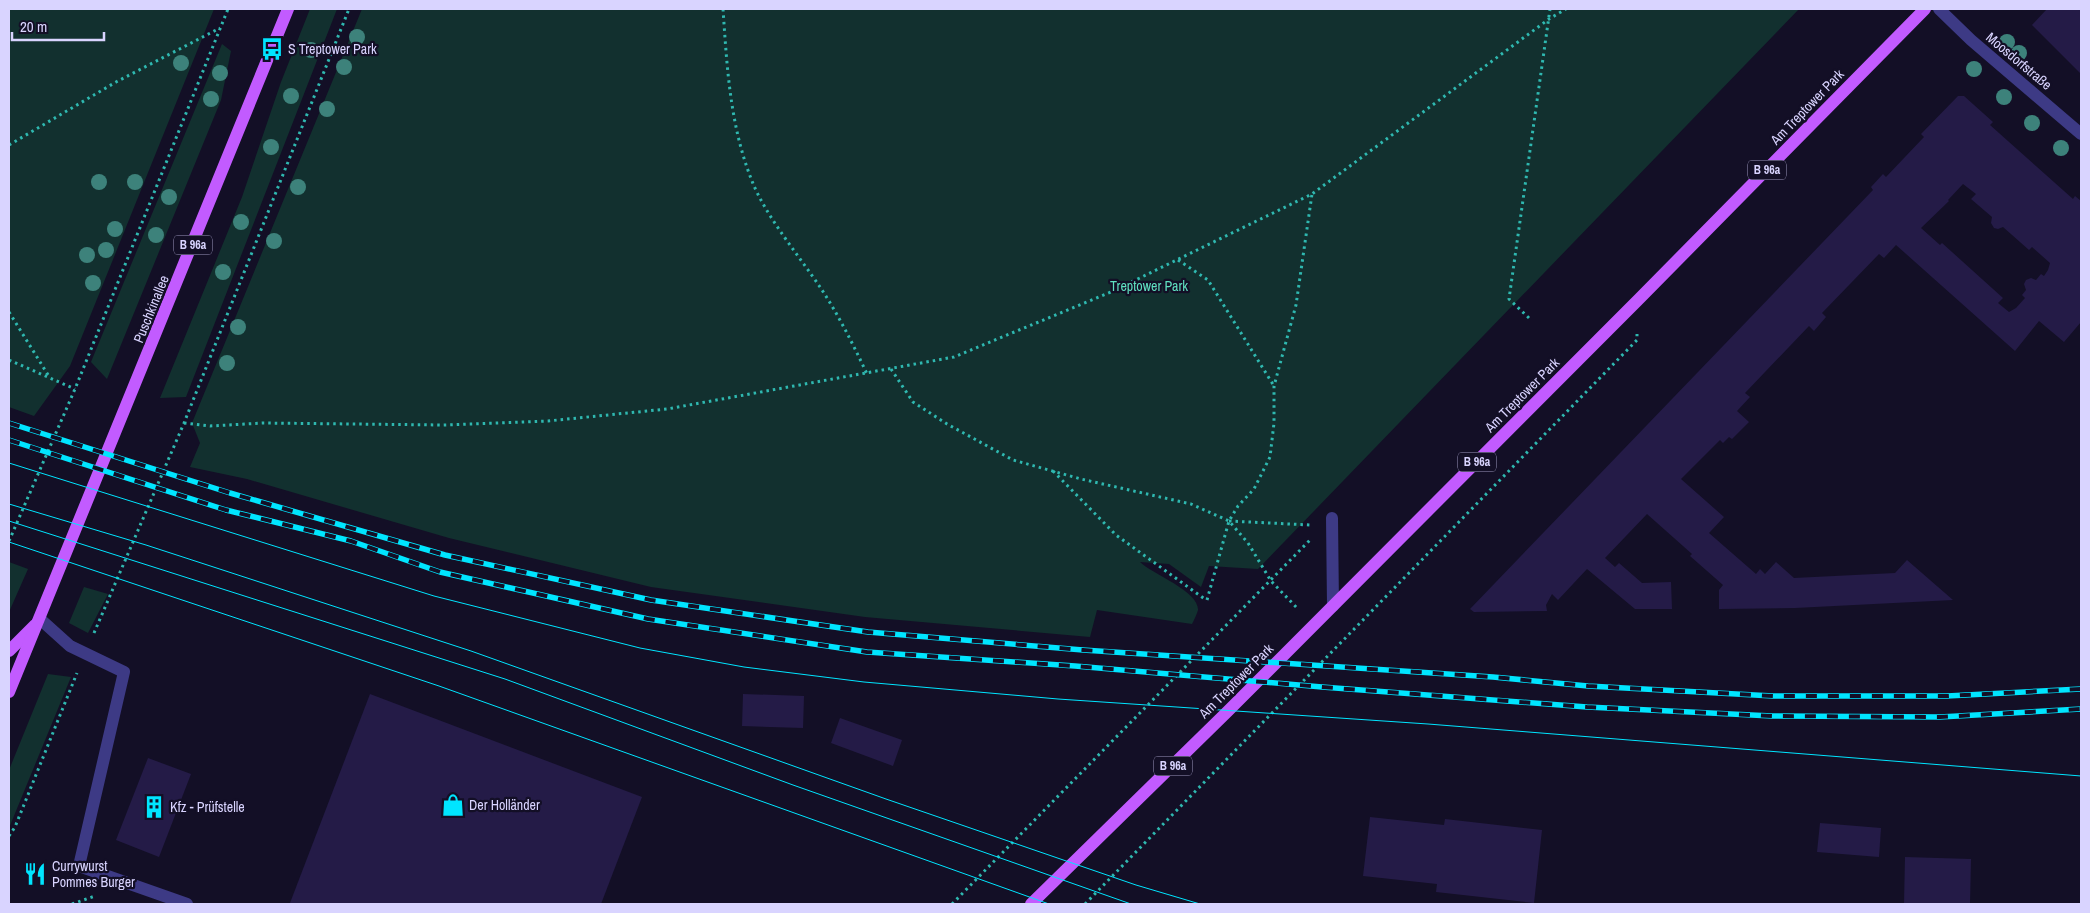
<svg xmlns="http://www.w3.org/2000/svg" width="2090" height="913" font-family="'Archivo Narrow',sans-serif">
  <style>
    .green { fill: #12302f }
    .building { fill: #241b47; fill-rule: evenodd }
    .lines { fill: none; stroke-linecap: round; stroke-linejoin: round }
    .path { stroke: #2fb8b0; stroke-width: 3; stroke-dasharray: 2.5 4; stroke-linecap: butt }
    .minor { stroke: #3d3a85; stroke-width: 12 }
    .major { stroke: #c25bff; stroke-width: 12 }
    .tram { stroke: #00e5ff; stroke-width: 1 }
    .rail-casing { stroke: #00e5ff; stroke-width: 5.5 }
    .rail { stroke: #130f26; stroke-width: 4; stroke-dasharray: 11; stroke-linecap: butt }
    .tree { fill: #3d827b }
    .labels { text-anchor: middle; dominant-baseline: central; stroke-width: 4.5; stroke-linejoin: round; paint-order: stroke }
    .shield { fill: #130f26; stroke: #9e99be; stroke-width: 1 }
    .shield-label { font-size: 12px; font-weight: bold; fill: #d9d4ff }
    .poi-label { font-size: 14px; fill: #d9d4ff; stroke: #130f26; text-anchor: start }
    .street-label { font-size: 14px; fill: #d9d4ff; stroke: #130f26 }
    .park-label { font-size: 14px; fill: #5fe0c0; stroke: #130f26 }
  </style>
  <rect width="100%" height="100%" fill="#130f26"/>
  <!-- green -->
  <g class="green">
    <path d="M 9,9 L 214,9 L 70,366 L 34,416 L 9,407 Z"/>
    <path d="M 310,9 L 337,9 L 186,397 L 160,398 L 242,197 L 281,82 Z"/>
    <path d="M 362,9 L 1799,9 L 1258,569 L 1209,566 L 1201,587 L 1169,564 L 1140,562 C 1152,574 1199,591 1198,610 C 1197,614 1194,620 1192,624 L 1097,610 L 1090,637 L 865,617 L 651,587 L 449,538 L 247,479 L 190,467 L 200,443 L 192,423 Z"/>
    <path d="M 222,44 L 231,51 L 221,100 L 107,379 L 91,362 Z"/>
    <path d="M 9,562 L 28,569 L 9,612 Z"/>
    <path d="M 84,587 L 108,594 L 88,633 L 69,623 Z"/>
    <path d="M 48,674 L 71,677 L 9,828 L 9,770 Z"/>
  </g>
  <!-- building -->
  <g class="building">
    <path d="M 2047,9 L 2081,9 L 2081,74 L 2032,25 Z"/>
    <path d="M 1958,96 L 1964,96 L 1993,122 L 1990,125 L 2073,199 L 2075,196 L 2081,201 L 2081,322 L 2064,342 L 2039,321 L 2015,351 L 1896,245 L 1884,258 L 1879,254 L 1822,313 L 1826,317 L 1814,331 L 1809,326 L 1745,393 L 1750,397 L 1737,411 L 1749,422 L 1732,439 L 1729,437 L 1723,443 L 1720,440 L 1681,479 L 1724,517 L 1709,533 L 1756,574 L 1760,569 L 1765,574 L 1776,562 L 1794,578 L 1895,573 L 1907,560 L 1953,600 L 1795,608 L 1719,609 L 1719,590 L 1723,585 L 1690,556 L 1692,554 L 1647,514 L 1605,558 L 1615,567 L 1619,563 L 1642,583 L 1671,582 L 1672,609 L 1635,609 L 1587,569 L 1558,600 L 1552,594 L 1546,605 L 1547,611 L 1474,612 L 1470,609 L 1873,190 L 1871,187 L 1883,174 L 1886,177 L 1924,137 L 1921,134 ZM 1963,184 L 1976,194 L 1971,199 L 1992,217 L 1991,223 L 1994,228 L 1998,229 L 2003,227 L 2029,250 L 2032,247 L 2050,263 L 2048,270 L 2044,276 L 2041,274 L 2036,280 L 2031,278 L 2026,280 L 2024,284 L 2026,290 L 2022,295 L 2025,298 L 2016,308 L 2009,312 L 1998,303 L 2003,298 L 1942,243 L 1940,245 L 1921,228 L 1949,201 L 1948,200 Z"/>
    <path d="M 370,694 L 642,797 L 601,904 L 290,903 Z"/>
    <path d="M 743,694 L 804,696 L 803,728 L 742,726 Z"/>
    <path d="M 840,718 L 902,740 L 893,766 L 831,743 Z"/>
    <path d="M 148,758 L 191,774 L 159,857 L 116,840 Z"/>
    <path d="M 1370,817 L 1444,825 L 1445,819 L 1542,830 L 1534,903 L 1436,892 L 1437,884 L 1363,876 Z"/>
    <path d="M 1820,823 L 1881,828 L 1879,857 L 1817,852 Z"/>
    <path d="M 1905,857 L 1971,859 L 1970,904 L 1904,904 Z"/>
  </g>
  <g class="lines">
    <!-- path -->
    <g class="path">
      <path d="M 723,9 C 727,67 730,126 752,181 C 765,215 799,256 820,287 C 838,314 853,344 867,374"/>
      <path d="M 9,145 L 116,82 L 220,28"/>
      <path d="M 1178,260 L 1208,280 L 1274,386"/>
      <path d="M 9,312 L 50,378"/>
      <path d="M 1529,318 L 1509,299 L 1550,9"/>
      <path d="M 9,360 L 75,389"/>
      <path d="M 891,369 L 913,402 L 947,424 L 1013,460 L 1081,479 L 1191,504 L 1229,521 L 1248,543 L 1271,581 L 1298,609"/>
      <path d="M 184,423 L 210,426 L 263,423 L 443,425 L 548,421 L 667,409 L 954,357 L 1111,292 L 1312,194 L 1549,19 L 1566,9"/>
      <path d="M 1053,471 L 1116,535 L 1206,600"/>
      <path d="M 1229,521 L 1310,525"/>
      <path d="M 9,541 L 75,389 L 228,9"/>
      <path d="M 1207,600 L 1229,521 L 1238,506 L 1254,489 L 1270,457 L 1274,423 L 1274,386 L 1296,305 L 1312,194"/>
      <path d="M 94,633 L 184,423 L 349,9"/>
      <path d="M 9,836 L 15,827 L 77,673"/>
      <path d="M 72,904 L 95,896"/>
      <path d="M 952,904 L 1310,540"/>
      <path d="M 1085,904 L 1637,340 L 1637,334"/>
    </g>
    <!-- minor -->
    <g class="minor">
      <path d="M 1939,9 L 1971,40 L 2081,134"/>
      <path d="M 1332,518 L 1333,606"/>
      <path d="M 40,619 L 70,646 L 124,672 L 79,866 L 187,904"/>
    </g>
    <!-- major -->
    <g class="major">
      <path d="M 9,651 L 35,625"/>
      <path d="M 9,692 L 288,9"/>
      <path d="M 1031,904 L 1227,712 L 1640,298 L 1925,9"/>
    </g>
    <!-- tram -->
    <g class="tram">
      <path d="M 9,463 L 434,596 L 640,648 L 744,667 L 864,682 L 1058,699 L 1428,724 L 2081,776"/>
      <path d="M 9,504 L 146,545 L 471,651 L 886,799 L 1136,885 L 1200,904"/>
      <path d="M 9,521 L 505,679 L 793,785 L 1131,904"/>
      <path d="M 9,542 L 439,686 L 1049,904"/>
    </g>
    <defs>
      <g id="rail">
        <path d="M 9,423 L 230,493 L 445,555 L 651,600 L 868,632 L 1083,650 L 1493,677 L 1588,686 L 1773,696 L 1947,696 L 2081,689"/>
        <path d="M 9,440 L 226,510 L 351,541 L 440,572 L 648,619 L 867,652 L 1075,666 L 1322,687 L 1587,707 L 1772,716 L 1940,717 L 2081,709"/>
      </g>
    </defs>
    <!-- rail casing -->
    <use href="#rail" class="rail-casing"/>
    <!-- rail -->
    <use href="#rail" class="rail"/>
  </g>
  <!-- trees -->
  <g class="tree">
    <circle cx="357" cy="37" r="8"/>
    <circle cx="2007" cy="42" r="8"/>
    <circle cx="311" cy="50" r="8"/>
    <circle cx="2019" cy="53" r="8"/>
    <circle cx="181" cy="63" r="8"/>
    <circle cx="344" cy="67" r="8"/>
    <circle cx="1974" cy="69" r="8"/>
    <circle cx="220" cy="73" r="8"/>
    <circle cx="291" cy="96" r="8"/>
    <circle cx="2004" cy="97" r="8"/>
    <circle cx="211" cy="99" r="8"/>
    <circle cx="327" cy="109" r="8"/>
    <circle cx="2032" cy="123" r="8"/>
    <circle cx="271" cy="147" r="8"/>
    <circle cx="2061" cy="148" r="8"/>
    <circle cx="99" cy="182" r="8"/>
    <circle cx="135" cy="182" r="8"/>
    <circle cx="298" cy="187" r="8"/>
    <circle cx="169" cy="197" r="8"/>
    <circle cx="241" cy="222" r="8"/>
    <circle cx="115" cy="229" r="8"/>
    <circle cx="156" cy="235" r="8"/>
    <circle cx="274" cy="241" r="8"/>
    <circle cx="106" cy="250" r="8"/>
    <circle cx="87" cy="255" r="8"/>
    <circle cx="223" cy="272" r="8"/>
    <circle cx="93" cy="283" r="8"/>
    <circle cx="238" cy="327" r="8"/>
    <circle cx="227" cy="363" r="8"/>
  </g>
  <!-- icons -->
  <defs>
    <symbol id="bus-bare" viewBox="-9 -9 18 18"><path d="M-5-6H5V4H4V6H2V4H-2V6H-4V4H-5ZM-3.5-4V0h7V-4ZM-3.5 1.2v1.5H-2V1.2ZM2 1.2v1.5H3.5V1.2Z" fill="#00e5ff" stroke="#130f26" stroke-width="2.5" paint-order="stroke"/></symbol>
    <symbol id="shop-bare" viewBox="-9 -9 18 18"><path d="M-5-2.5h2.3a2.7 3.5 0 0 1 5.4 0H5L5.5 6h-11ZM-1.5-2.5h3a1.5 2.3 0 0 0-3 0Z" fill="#00e5ff" stroke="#130f26" stroke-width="2.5" paint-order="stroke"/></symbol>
    <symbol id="building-bare" viewBox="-9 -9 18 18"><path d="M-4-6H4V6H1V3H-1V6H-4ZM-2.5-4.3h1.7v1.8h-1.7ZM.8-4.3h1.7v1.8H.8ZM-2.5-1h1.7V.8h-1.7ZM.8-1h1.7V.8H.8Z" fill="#00e5ff" stroke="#130f26" stroke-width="2.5" paint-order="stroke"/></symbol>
    <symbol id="restaurant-bare" viewBox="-9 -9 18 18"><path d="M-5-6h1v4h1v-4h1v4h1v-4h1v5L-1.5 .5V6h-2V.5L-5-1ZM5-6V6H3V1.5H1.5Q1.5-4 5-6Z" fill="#00e5ff" stroke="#130f26" stroke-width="2.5" paint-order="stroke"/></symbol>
  </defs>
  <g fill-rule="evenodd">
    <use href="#bus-bare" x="256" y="33" width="32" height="32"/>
    <use href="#shop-bare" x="437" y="789" width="32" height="32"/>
    <use href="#building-bare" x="138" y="791" width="32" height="32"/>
    <use href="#restaurant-bare" x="19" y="858" width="32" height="32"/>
  </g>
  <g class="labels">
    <!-- shield labels -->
    <g class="shield">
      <rect x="1748" y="160.5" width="38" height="19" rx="4"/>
      <rect x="174" y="235.5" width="38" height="19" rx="4"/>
      <rect x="1458" y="452.5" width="38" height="19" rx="4"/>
      <rect x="1154" y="756.5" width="38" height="19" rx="4"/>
    </g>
    <g class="shield-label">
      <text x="1767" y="170">B 96a</text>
      <text x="193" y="245">B 96a</text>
      <text x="1477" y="462">B 96a</text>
      <text x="1173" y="766">B 96a</text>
    </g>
    <!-- poi labels -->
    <g class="poi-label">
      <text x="288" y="49">S Treptower Park</text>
      <text x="469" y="805">Der Holländer</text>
      <text x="170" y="807">Kfz - Prüfstelle</text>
      <text x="52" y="866">Currywurst<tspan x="52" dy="16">Pommes Burger</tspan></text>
    </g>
    <!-- street labels -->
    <g class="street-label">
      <text transform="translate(2019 61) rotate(40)">Moosdorfstraße</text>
      <text transform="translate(1807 107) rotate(-46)">Am Treptower Park</text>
      <text transform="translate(151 309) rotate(-68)">Puschkinallee</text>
      <text transform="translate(1522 395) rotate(-45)">Am Treptower Park</text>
      <text transform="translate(1236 681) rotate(-45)">Am Treptower Park</text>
    </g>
    <!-- park labels -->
    <g class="park-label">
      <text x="1149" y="286">Treptower Park</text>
    </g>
  </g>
  <!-- border -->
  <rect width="2090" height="913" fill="none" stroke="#d9d4ff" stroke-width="20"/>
  <!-- scale -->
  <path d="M12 32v8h92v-8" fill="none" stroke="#d9d4ff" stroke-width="2.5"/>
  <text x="20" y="32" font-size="15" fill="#d9d4ff" stroke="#130f26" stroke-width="4" paint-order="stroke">20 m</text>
</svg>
